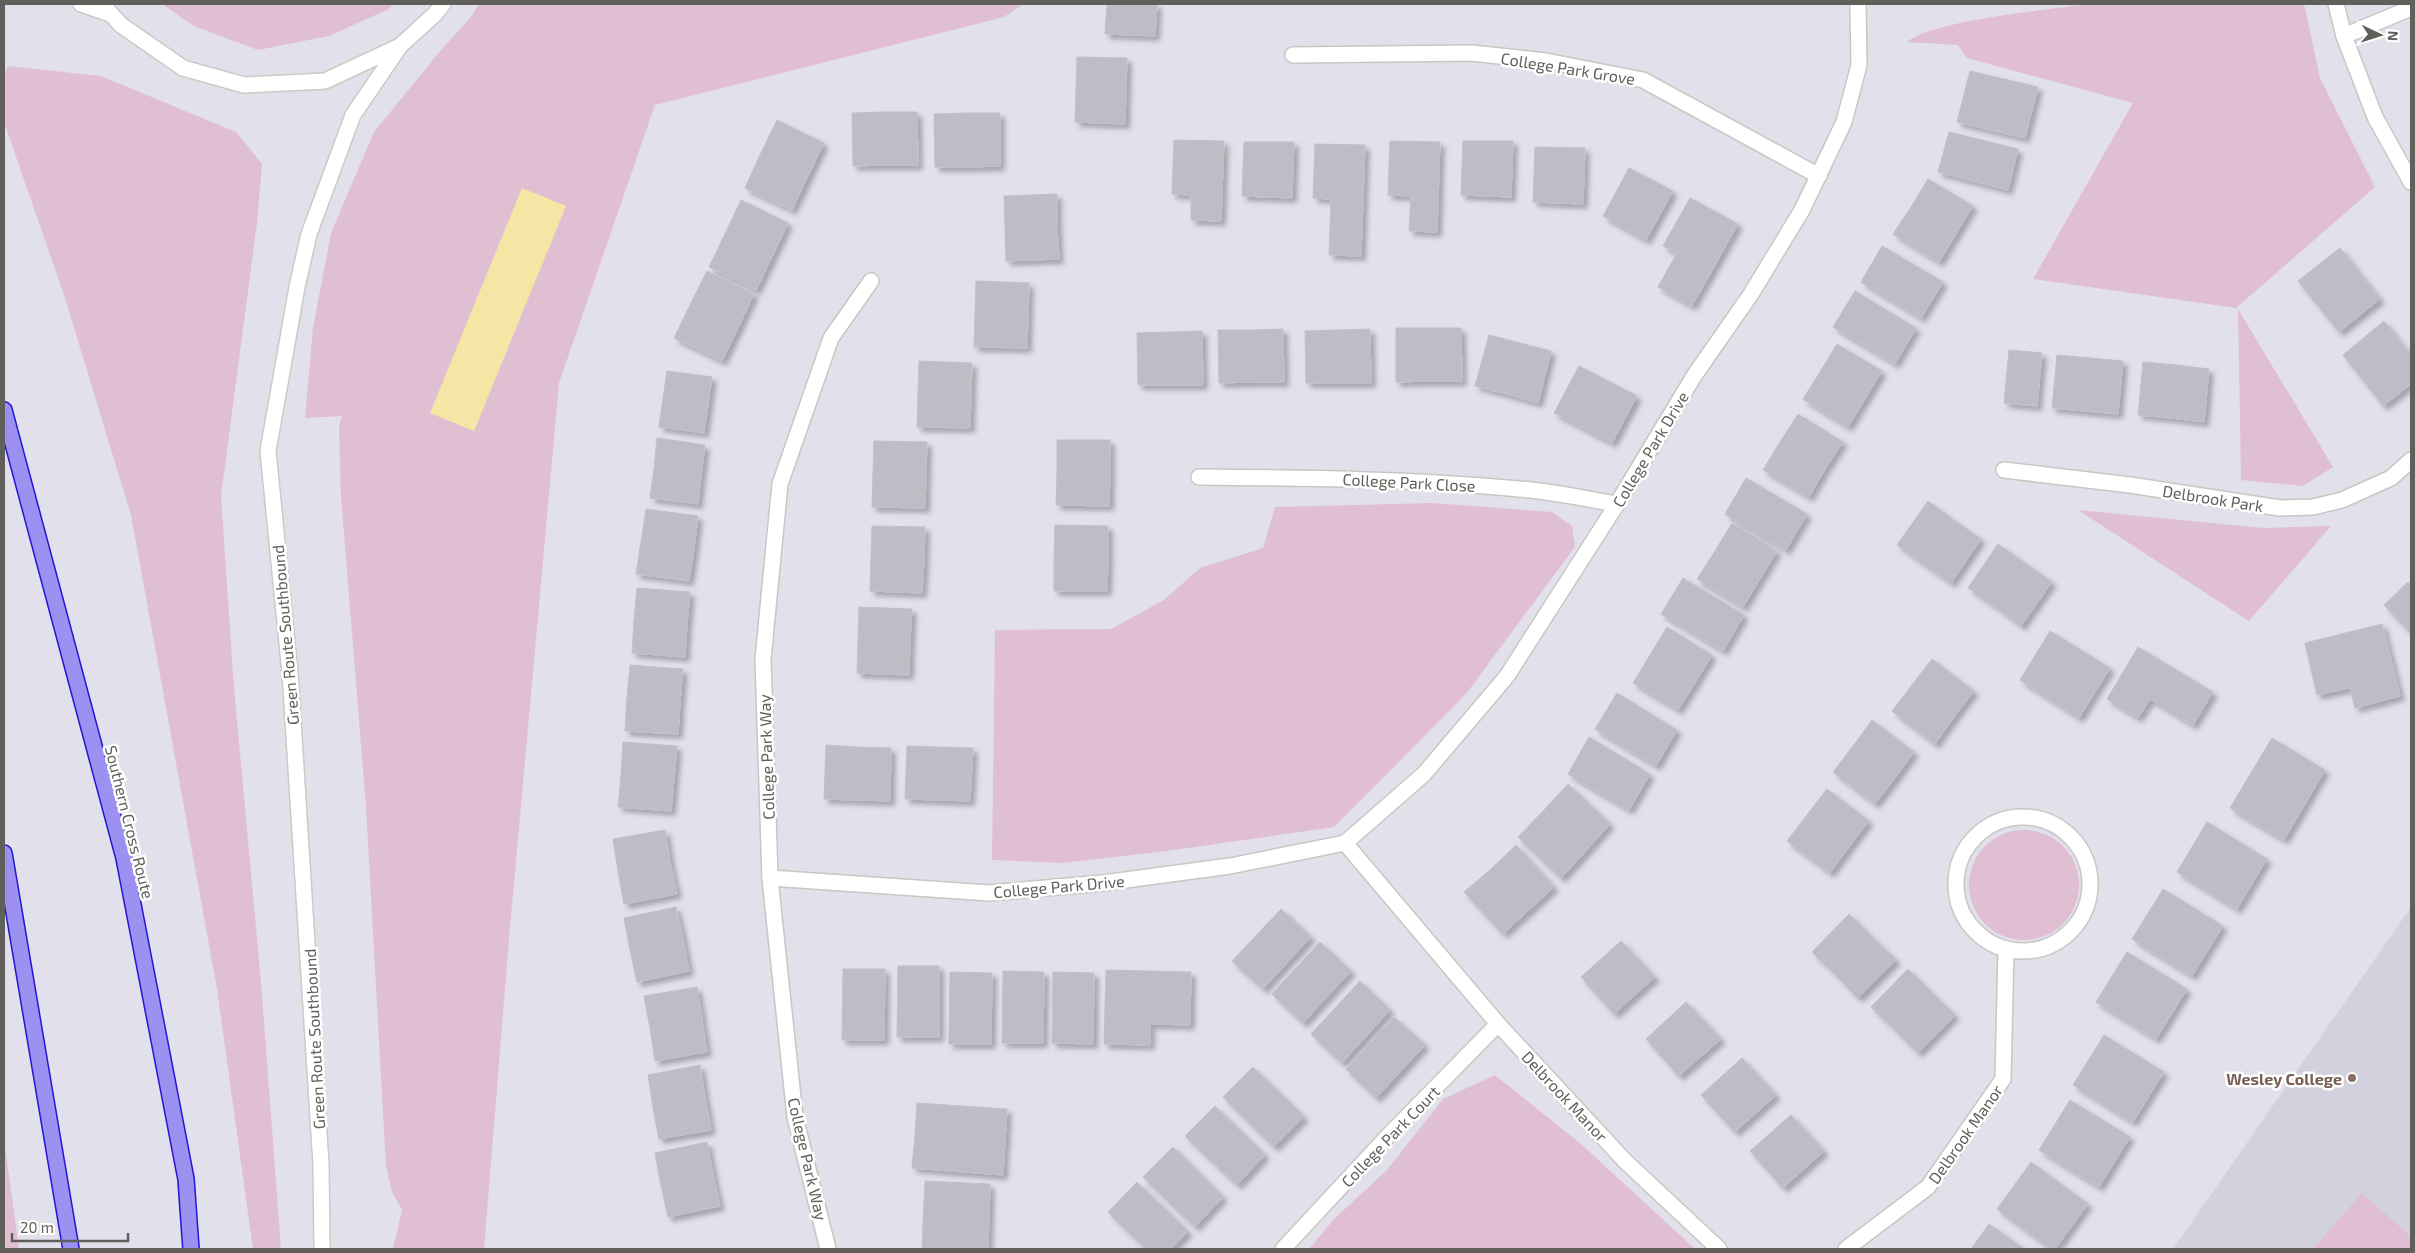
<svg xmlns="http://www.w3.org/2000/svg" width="2415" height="1253" font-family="'Exo 2',sans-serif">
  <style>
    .education { fill: #d3d1dd }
    .green { fill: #e0bfd3 }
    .water { fill: #f5e6a5 }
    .building { fill: #bebdc6; stroke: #c0bfce; filter: url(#shadow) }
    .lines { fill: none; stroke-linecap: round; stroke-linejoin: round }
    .minor-casing { stroke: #c7c8c2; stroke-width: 18 }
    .secondary-casing { stroke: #cbcbc4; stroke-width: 18 }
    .motorway-casing { stroke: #2217d4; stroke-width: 18 }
    .minor { stroke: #fff; stroke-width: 15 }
    .secondary { stroke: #fff; stroke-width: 15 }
    .motorway { stroke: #9c90f1; stroke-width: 15 }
    .education-dot { fill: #8d6e63; stroke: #fff; stroke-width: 2 }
    .labels { text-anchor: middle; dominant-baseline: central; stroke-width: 5; stroke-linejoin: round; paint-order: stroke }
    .street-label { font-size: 16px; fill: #605f59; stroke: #fff }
    .education-label { font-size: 16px; font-weight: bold; fill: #785e54; stroke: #fff; text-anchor: end }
  </style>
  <defs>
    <filter id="shadow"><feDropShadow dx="4.5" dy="4.5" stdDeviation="2.5" flood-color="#0004"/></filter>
  </defs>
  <rect width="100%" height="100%" fill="#e2e0ea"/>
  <!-- education -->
  <path class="education" d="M 2411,907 L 2411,1249 L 2173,1249 Z"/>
  <!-- green -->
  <g class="green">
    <path d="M 162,4 L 393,4 L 389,9 L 329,36 L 258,50 L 194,26 Z"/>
    <path d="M 479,4 L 1023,4 L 1004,17 L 655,105 L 559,383 L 509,939 L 484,1249 L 393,1249 L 402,1210 L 392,1192 L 386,1166 L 366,806 L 341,497 L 339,426 L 342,416 L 305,418 L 313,328 L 331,233 L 374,132 L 441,50 L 471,17 Z"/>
    <path d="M 2087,4 L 2304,4 L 2320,78 L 2375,187 L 2236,308 L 2033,279 L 2133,103 L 1967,58 L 1958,45 L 1907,42 C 1933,20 2048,10 2087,4 Z"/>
    <path d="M 8,66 L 101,76 L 236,132 L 262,164 L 257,223 L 221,496 L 234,688 L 261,982 L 281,1249 L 253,1249 L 217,989 L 131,515 L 64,295 L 4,122 L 4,76 Z"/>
    <path d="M 2238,309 L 2333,467 L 2303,486 L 2241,480 Z"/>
    <path d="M 1432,503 L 1552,512 L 1572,526 L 1575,547 L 1466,694 L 1334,827 L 1167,851 L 1062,863 L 992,860 L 995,630 L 1111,629 L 1164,600 L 1200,568 L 1263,548 L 1275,507 Z"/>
    <path d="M 2078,510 L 2264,528 L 2331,526 L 2249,621 Z"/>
    <circle cx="2024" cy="885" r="55"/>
    <path d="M 1495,1075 L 1581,1144 L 1695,1249 L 1309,1249 L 1334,1219 L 1387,1170 L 1443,1099 Z"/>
    <path d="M 4,1139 L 19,1249 L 4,1249 Z"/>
    <path d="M 2362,1193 L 2411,1237 L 2411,1249 L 2313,1249 Z"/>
  </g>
  <!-- water -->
  <path class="water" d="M 522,188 L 566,206 L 474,431 L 430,413 Z"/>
  <!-- building -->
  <g class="building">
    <path d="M 1107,4 L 1157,4 L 1155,36 L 1105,34 Z"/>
    <path d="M 1077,57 L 1127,58 L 1125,124 L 1075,122 Z"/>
    <path d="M 1970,71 L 2038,87 L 2025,138 L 1957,122 Z"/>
    <path d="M 884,112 L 885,165 L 853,166 L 852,113 Z"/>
    <path d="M 884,112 L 917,112 L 918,165 L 885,165 Z"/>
    <path d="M 967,113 L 968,167 L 935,167 L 934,114 Z"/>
    <path d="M 967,113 L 1000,113 L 1000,166 L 968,167 Z"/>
    <path d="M 777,120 L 824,143 L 807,178 L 760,155 Z"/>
    <path d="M 1949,132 L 2018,149 L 2008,190 L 1938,172 Z"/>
    <path d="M 1174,140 L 1224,141 L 1221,221 L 1191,220 L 1191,195 L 1172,194 Z"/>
    <path d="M 1390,141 L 1440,142 L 1437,232 L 1409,231 L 1411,196 L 1388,195 Z"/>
    <path d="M 1463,141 L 1513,141 L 1511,197 L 1461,195 Z"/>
    <path d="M 1244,142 L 1294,142 L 1292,198 L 1242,196 Z"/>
    <path d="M 1315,144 L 1365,145 L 1361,256 L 1329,255 L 1331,199 L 1313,198 Z"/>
    <path d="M 1535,147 L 1585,148 L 1583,204 L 1533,202 Z"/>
    <path d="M 760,155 L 807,178 L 792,210 L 745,188 Z"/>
    <path d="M 1629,168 L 1673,191 L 1646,240 L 1603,216 Z"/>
    <path d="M 1928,179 L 1973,206 L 1956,234 L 1911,207 Z"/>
    <path d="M 1057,194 L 1057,226 L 1005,228 L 1004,196 Z"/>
    <path d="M 1690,198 L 1738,224 L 1692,306 L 1658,287 L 1677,253 L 1663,246 Z"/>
    <path d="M 741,200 L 788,223 L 772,257 L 725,234 Z"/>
    <path d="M 1911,207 L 1956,234 L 1939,262 L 1893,234 Z"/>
    <path d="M 1057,226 L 1059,259 L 1006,261 L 1005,228 Z"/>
    <path d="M 725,234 L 772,257 L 756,290 L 709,267 Z"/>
    <path d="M 1882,246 L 1943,282 L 1921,318 L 1861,282 Z"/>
    <path d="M 2340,248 L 2360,274 L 2319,307 L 2298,281 Z"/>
    <path d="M 707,271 L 754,294 L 738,328 L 690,305 Z"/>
    <path d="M 2360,274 L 2380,299 L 2339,332 L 2319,307 Z"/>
    <path d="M 976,281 L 1029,283 L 1028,316 L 975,314 Z"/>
    <path d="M 1855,291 L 1916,328 L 1895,364 L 1833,327 Z"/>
    <path d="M 690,305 L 738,328 L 722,361 L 674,338 Z"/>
    <path d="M 975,314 L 1028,316 L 1027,348 L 974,347 Z"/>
    <path d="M 2384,321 L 2404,347 L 2363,380 L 2343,355 Z"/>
    <path d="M 1396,328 L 1429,328 L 1430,381 L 1396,382 Z"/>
    <path d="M 1429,328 L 1461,328 L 1462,381 L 1430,381 Z"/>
    <path d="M 1283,329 L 1284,382 L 1252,382 L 1251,330 Z"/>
    <path d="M 1370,329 L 1371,383 L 1338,383 L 1338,330 Z"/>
    <path d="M 1218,330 L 1251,330 L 1252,382 L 1219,383 Z"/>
    <path d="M 1338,330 L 1338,383 L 1306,383 L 1305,331 Z"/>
    <path d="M 1202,331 L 1203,385 L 1171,385 L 1170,332 Z"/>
    <path d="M 1170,332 L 1171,385 L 1138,385 L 1137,333 Z"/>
    <path d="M 1489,335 L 1520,343 L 1507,394 L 1475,386 Z"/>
    <path d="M 1520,343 L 1551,351 L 1538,403 L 1507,394 Z"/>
    <path d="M 1837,344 L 1882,371 L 1865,399 L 1820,372 Z"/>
    <path d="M 2404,347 L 2411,356 L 2411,384 L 2383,406 L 2363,380 Z"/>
    <path d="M 2009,350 L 2042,353 L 2037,406 L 2004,403 Z"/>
    <path d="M 2057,355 L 2090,358 L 2085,411 L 2052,408 Z"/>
    <path d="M 2090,358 L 2123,361 L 2118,414 L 2085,411 Z"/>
    <path d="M 919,361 L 972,363 L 971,396 L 918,394 Z"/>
    <path d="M 2143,362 L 2176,365 L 2171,418 L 2138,415 Z"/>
    <path d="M 2176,365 L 2209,369 L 2204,422 L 2171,418 Z"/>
    <path d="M 1579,366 L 1608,381 L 1583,428 L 1554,413 Z"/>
    <path d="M 667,371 L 712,377 L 708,405 L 663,399 Z"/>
    <path d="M 1820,372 L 1865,399 L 1848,427 L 1803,399 Z"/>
    <path d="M 1608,381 L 1637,396 L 1612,443 L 1583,428 Z"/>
    <path d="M 918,394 L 971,396 L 970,428 L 917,427 Z"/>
    <path d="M 663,399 L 708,405 L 704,433 L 659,427 Z"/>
    <path d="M 1798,414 L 1843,442 L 1825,469 L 1780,442 Z"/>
    <path d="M 657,438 L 705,445 L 701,475 L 654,469 Z"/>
    <path d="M 1057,440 L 1110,440 L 1110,473 L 1057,472 Z"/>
    <path d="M 874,441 L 927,442 L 926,475 L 873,473 Z"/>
    <path d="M 1780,442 L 1825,469 L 1809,497 L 1763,470 Z"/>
    <path d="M 654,469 L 701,475 L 698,504 L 650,498 Z"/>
    <path d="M 1057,472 L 1110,473 L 1109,506 L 1056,505 Z"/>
    <path d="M 873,473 L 926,475 L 925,508 L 872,507 Z"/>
    <path d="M 1746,478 L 1807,514 L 1786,550 L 1725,514 Z"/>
    <path d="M 1928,501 L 1955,521 L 1924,564 L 1897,545 Z"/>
    <path d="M 646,509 L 698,516 L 694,549 L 641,542 Z"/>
    <path d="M 1955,521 L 1981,539 L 1951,583 L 1924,564 Z"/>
    <path d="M 1732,523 L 1777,551 L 1760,579 L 1715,551 Z"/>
    <path d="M 1055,525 L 1108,526 L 1108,559 L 1054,558 Z"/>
    <path d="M 872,526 L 925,527 L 924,560 L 871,558 Z"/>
    <path d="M 641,542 L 694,549 L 689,581 L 636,574 Z"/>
    <path d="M 1998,544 L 2025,563 L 1995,606 L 1968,588 Z"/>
    <path d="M 1715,551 L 1760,579 L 1743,607 L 1697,579 Z"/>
    <path d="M 871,558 L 924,560 L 922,593 L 870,591 Z"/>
    <path d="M 1054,558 L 1108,559 L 1107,591 L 1054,591 Z"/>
    <path d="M 2025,563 L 2052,582 L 2021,626 L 1995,606 Z"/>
    <path d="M 1683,578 L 1744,615 L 1723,651 L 1661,614 Z"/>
    <path d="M 2408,582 L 2411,586 L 2411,633 L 2384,605 Z"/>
    <path d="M 637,588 L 690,592 L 687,625 L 634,621 Z"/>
    <path d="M 859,607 L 912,609 L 910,642 L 858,640 Z"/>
    <path d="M 634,621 L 687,625 L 685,657 L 632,653 Z"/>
    <path d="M 2382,624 L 2400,696 L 2355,708 L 2337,635 Z"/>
    <path d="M 1667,627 L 1712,655 L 1695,683 L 1650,655 Z"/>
    <path d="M 2050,631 L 2110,668 L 2079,718 L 2020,680 Z"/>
    <path d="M 2337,635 L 2349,688 L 2317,695 L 2305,643 Z"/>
    <path d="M 858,640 L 910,642 L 909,675 L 857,673 Z"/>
    <path d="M 2138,647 L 2213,692 L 2193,725 L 2150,699 L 2138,718 L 2107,699 Z"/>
    <path d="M 1650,655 L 1695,683 L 1678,710 L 1633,683 Z"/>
    <path d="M 1932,659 L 1974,691 L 1954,717 L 1912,685 Z"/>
    <path d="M 630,665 L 683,669 L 680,702 L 627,698 Z"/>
    <path d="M 1912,685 L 1954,717 L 1935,744 L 1892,711 Z"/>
    <path d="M 1617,693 L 1677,730 L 1656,766 L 1595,729 Z"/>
    <path d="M 627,698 L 680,702 L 678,734 L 625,731 Z"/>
    <path d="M 1872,720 L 1914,752 L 1895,778 L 1853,746 Z"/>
    <path d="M 1589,737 L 1650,774 L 1629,810 L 1568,774 Z"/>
    <path d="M 2272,738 L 2325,770 L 2284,840 L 2230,808 Z"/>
    <path d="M 623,742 L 677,746 L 674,779 L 621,775 Z"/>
    <path d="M 826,745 L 859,747 L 856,800 L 824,799 Z"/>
    <path d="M 907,746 L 940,747 L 938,800 L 905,799 Z"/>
    <path d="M 1853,746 L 1895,778 L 1875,804 L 1833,772 Z"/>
    <path d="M 859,747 L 891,748 L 890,801 L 856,800 Z"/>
    <path d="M 940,747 L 973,748 L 970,801 L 938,800 Z"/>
    <path d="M 621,775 L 674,779 L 671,811 L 618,807 Z"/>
    <path d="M 1568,784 L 1610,824 L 1586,851 L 1543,811 Z"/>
    <path d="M 1827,789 L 1869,821 L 1849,847 L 1807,815 Z"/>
    <path d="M 1543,811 L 1586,851 L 1561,878 L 1518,837 Z"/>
    <path d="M 1807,815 L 1849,847 L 1830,873 L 1787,841 Z"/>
    <path d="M 2207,822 L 2267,859 L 2237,909 L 2177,872 Z"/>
    <path d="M 665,830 L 670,862 L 618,871 L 613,839 Z"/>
    <path d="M 1516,845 L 1554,887 L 1529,910 L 1491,869 Z"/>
    <path d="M 670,862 L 677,894 L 624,904 L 618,871 Z"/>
    <path d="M 1491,869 L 1529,910 L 1503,934 L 1464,892 Z"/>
    <path d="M 2163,889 L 2223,926 L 2192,976 L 2132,939 Z"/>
    <path d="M 676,907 L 683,939 L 630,950 L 624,918 Z"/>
    <path d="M 1281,909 L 1311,937 L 1263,989 L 1232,961 Z"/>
    <path d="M 1849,914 L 1872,937 L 1835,974 L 1812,952 Z"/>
    <path d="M 1872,937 L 1896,960 L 1858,998 L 1835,974 Z"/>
    <path d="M 683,939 L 689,971 L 637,982 L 630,950 Z"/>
    <path d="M 1621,941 L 1655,977 L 1614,1014 L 1581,977 Z"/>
    <path d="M 1320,942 L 1351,971 L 1303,1023 L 1272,994 Z"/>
    <path d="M 2127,952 L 2187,989 L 2156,1039 L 2096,1002 Z"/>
    <path d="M 898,966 L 939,966 L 939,1037 L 897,1037 Z"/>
    <path d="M 843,969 L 885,969 L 884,1040 L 842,1040 Z"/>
    <path d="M 1908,969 L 1931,992 L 1895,1030 L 1871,1007 Z"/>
    <path d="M 1106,970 L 1191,972 L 1190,1025 L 1150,1024 L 1150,1045 L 1104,1044 Z"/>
    <path d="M 1003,971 L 1044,972 L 1043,1043 L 1002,1043 Z"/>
    <path d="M 950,972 L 992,973 L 991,1044 L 949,1044 Z"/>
    <path d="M 1053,972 L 1094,973 L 1093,1044 L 1052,1043 Z"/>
    <path d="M 1360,981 L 1390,1010 L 1342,1063 L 1311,1034 Z"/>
    <path d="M 697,987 L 702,1020 L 650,1028 L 644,996 Z"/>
    <path d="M 1931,992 L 1955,1015 L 1918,1053 L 1895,1030 Z"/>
    <path d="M 1686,1002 L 1721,1039 L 1679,1076 L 1646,1039 Z"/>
    <path d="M 1394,1017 L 1425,1045 L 1376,1098 L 1346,1069 Z"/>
    <path d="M 702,1020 L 707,1052 L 655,1061 L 650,1028 Z"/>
    <path d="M 2104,1035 L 2164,1072 L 2133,1122 L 2073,1085 Z"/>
    <path d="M 1742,1058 L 1776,1095 L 1735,1132 L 1701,1095 Z"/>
    <path d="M 700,1065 L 705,1098 L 653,1107 L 648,1075 Z"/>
    <path d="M 1253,1067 L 1304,1117 L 1274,1147 L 1223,1097 Z"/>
    <path d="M 705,1098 L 711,1130 L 659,1139 L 653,1107 Z"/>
    <path d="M 2070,1100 L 2130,1137 L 2099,1187 L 2039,1150 Z"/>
    <path d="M 917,1103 L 1007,1109 L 1005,1142 L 915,1135 Z"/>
    <path d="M 1215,1106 L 1265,1155 L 1237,1185 L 1185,1136 Z"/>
    <path d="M 1791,1115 L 1824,1151 L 1783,1188 L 1750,1151 Z"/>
    <path d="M 915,1135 L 1005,1142 L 1003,1175 L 912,1168 Z"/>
    <path d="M 707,1142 L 713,1175 L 661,1185 L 655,1153 Z"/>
    <path d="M 1173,1147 L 1223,1197 L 1195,1227 L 1143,1177 Z"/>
    <path d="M 2031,1162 L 2088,1204 L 2055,1249 L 2052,1249 L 1997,1209 Z"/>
    <path d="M 713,1175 L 720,1206 L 668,1217 L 661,1185 Z"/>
    <path d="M 925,1181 L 990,1184 L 988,1249 L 922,1249 Z"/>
    <path d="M 1137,1182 L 1188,1232 L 1171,1249 L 1146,1249 L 1108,1212 Z"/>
    <path d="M 1989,1224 L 2024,1249 L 1971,1249 Z"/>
  </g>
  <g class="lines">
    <defs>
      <g id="minor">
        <path d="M 2336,4 L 2344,36 L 2375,117 L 2411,182"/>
        <path d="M 2344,36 L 2411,8"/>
        <path d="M 1293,55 L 1472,53 L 1546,61 L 1643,80 L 1819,176"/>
        <path d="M 2004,470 L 2130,485 L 2280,508 L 2313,507 L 2342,500 L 2391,478 L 2411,460"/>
        <path d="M 1199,477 C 1306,478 1413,479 1519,489 C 1552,491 1585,499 1617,504"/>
        <circle cx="2023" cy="884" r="67"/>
        <path d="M 1345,843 L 1498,1024 L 1625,1161 L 1719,1249"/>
        <path d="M 770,878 L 989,893 L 1103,883 L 1230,866 L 1345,843 L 1424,774 L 1507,676 L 1617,504 L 1694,376 L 1751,294 L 1802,210 L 1844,122 L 1859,65 L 1858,4"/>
        <path d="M 828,1249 L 795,1117 L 770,878 L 763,659 L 780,484 L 831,338 L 871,281"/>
        <path d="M 1283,1249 L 1387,1137 L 1498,1024"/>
        <path d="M 1846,1249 L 1928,1187 L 2003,1079 L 2006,949"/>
      </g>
      <g id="secondary">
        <path d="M 81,4 L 110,14"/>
        <path d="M 102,4 L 121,25 L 183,68 L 244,85 L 325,81 L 400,46 L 435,14 L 443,4"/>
        <path d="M 322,1249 L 321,1165 L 290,673 L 268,451 L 297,287 L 309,234 L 353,115 L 400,46"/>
      </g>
      <g id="motorway">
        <path d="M 4,410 L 124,858 L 186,1179 L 191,1249"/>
        <path d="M 4,853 L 71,1249"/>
      </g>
    </defs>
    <!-- minor casing -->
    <use href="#minor" class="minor-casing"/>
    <!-- secondary casing -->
    <use href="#secondary" class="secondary-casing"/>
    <!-- motorway casing -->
    <use href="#motorway" class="motorway-casing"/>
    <!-- minor -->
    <use href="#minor" class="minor"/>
    <!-- secondary -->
    <use href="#secondary" class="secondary"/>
    <!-- motorway -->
    <use href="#motorway" class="motorway"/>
  </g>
  <!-- markers -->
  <circle class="education-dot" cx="2352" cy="1078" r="5"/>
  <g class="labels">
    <!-- street labels -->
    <g class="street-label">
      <text transform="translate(1568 68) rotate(9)">College Park Grove</text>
      <text transform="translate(1650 449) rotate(-59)">College Park Drive</text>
      <text transform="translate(1409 482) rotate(3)">College Park Close</text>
      <text transform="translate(2213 498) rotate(9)">Delbrook Park</text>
      <text transform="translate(285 635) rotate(-95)">Green Route Southbound</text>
      <text transform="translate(766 757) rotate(-92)">College Park Way</text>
      <text transform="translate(130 822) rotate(76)">Southern Cross Route</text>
      <text transform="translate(1059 886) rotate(-5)">College Park Drive</text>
      <text transform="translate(314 1039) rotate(-93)">Green Route Southbound</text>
      <text transform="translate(1565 1096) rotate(47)">Delbrook Manor</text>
      <text transform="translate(1965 1134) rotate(-55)">Delbrook Manor</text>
      <text transform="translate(1390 1136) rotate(-46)">College Park Court</text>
      <text transform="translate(808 1159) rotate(77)">College Park Way</text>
    </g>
    <!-- education labels -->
    <g class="education-label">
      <text x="2342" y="1078">Wesley College</text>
    </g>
  </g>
  <!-- border -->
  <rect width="2415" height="1253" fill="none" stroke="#605f59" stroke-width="10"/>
  <!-- north arrow -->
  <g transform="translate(2380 35) rotate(94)" stroke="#ffffff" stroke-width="4" paint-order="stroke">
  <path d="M0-4L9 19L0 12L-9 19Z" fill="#605f59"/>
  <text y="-8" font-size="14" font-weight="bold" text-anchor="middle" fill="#605f59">N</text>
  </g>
  <!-- scale -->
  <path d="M12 1233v8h116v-8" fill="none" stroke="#605f59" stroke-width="2.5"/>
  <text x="20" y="1233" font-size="15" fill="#605f59" stroke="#ffffff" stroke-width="4" paint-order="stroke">20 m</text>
</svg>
